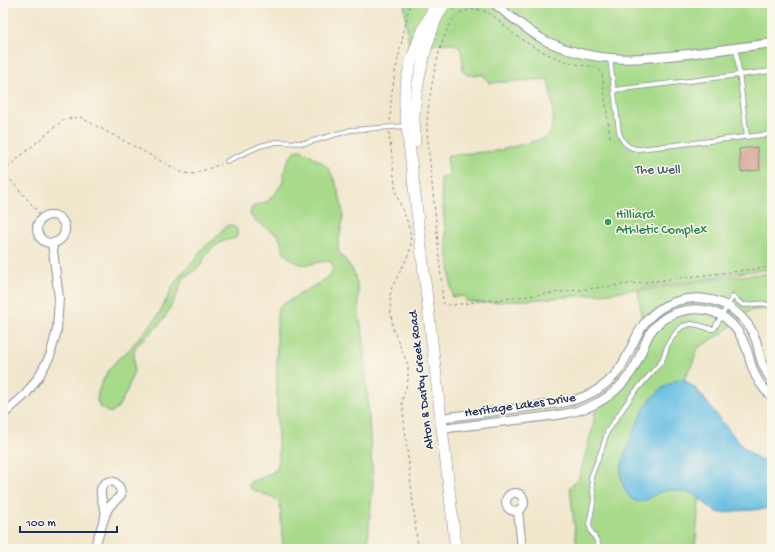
<svg xmlns="http://www.w3.org/2000/svg" width="775" height="552" font-family="'Gochi Hand',sans-serif">
  <style>
    .green { fill: #a7da8a; stroke: #618474 }
    .water { fill: #66bee3; stroke: #4076a0 }
    .building { fill: #d7a38f }
    .lines { fill: none; stroke-linecap: round; stroke-linejoin: round }
    .lane-casing { stroke: #868b96; stroke-width: 5.5 }
    .street-casing { stroke: #868b96; stroke-width: 10 }
    .secondary-casing { stroke: #868b96; stroke-width: 12 }
    .path { stroke: #868b96; stroke-width: 1; stroke-dasharray: 3 3; stroke-linecap: butt }
    .lane { stroke: #fff; stroke-width: 4 }
    .street { stroke: #fff; stroke-width: 8 }
    .secondary { stroke: #fff; stroke-width: 11 }
    .leisure-dot { fill: #2e9e5b; stroke: #fbf7ec; stroke-width: 1.5 }
    .labels { text-anchor: middle; dominant-baseline: central; stroke-width: 3; stroke-linejoin: round; paint-order: stroke }
    .park-label { font-size: 13px; fill: #3e5a69; stroke: #fbf7ec }
    .leisure-label { font-size: 13px; fill: #27864d; stroke: #fbf7ec; text-anchor: start }
    .street-label { font-size: 13px; fill: #1b2f5e; stroke: #fbf7ec }
  </style>
  <rect width="100%" height="100%" fill="#fbf7ec"/>
  <filter id="ink" filterUnits="userSpaceOnUse"><feTurbulence type="fractalNoise" baseFrequency=".025" numOctaves="2"/><feDisplacementMap in="SourceGraphic" scale="8" xChannelSelector="R" yChannelSelector="G"/><feConvolveMatrix kernelMatrix="1 2 1 2 8 2 1 2 1" color-interpolation-filters="sRGB"/></filter>
  <filter id="wash" filterUnits="userSpaceOnUse"><feTurbulence type="fractalNoise" baseFrequency=".012" numOctaves="4" result="noise"/><feDisplacementMap in="SourceGraphic" scale="16" xChannelSelector="R" yChannelSelector="G"/><feGaussianBlur stdDeviation="0.9" result="paint"/><feColorMatrix in="noise" values="0 0 0 0 0 0 0 0 0 0 0 0 0 0 0 0 0 1.4 0 .05"/><feComposite in="paint" operator="in"/></filter>
  <g filter="url(#wash)">
    <rect width="100%" height="100%" fill="#f1e7cd"/>
    <!-- green -->
    <g class="green">
      <path d="M 404,3 L 772,3 L 772,269 L 744,272 L 706,279 L 663,285 L 602,294 L 542,299 L 482,303 L 472,302 L 466,301 L 465,296 L 452,297 L 440,177 L 450,176 L 447,158 L 448,155 L 497,151 L 546,138 C 559,126 551,95 548,79 L 489,83 L 484,75 L 468,75 L 463,72 C 462,64 464,52 458,46 C 456,44 452,44 449,43 L 409,46 Z"/>
      <path d="M 301,150 C 306,152 308,153 312,156 C 317,160 323,162 327,167 C 335,176 343,204 343,217 C 342,228 338,239 338,251 L 352,269 L 355,277 L 358,288 L 359,315 L 364,342 L 373,483 L 367,549 L 283,549 L 280,504 L 273,497 L 253,490 L 249,487 L 249,484 L 251,481 L 262,478 L 276,470 L 279,461 L 277,418 L 277,318 L 278,309 L 282,305 L 329,277 C 333,272 334,268 331,262 C 315,259 306,271 291,259 C 288,257 284,253 283,250 C 281,244 281,241 278,235 L 274,233 L 253,219 L 250,213 L 252,207 L 268,201 L 277,191 L 282,184 L 286,165 L 292,154 L 295,151 Z"/>
      <path d="M 229,225 L 234,226 L 237,229 L 237,237 L 233,239 L 226,240 L 218,244 L 212,248 L 205,256 L 201,265 L 196,270 L 184,278 L 181,284 L 176,297 L 165,317 L 159,325 L 136,346 L 134,352 L 134,371 L 126,393 L 117,409 L 112,412 L 108,412 L 104,410 L 100,407 L 97,401 L 98,392 L 104,378 L 110,368 L 118,359 L 130,349 L 135,342 L 152,323 L 159,314 L 170,293 L 173,286 L 181,274 L 194,261 L 202,249 L 218,236 L 224,228 Z"/>
      <path d="M 772,273 L 772,312 L 770,309 L 751,310 L 721,334 L 698,348 L 693,362 L 684,379 L 698,391 L 711,408 L 699,501 L 695,549 L 577,549 L 570,487 L 579,478 L 594,422 L 596,403 L 622,383 L 645,343 L 638,291 L 730,277 Z"/>
    </g>
    <!-- water -->
    <path class="water" d="M 679,379 L 685,380 L 698,391 L 741,445 L 754,456 L 762,460 L 772,463 L 772,508 C 760,510 748,510 736,511 C 730,511 724,515 718,512 C 709,509 704,501 696,496 C 690,492 680,491 673,490 C 668,490 663,491 658,493 C 651,497 642,505 633,500 C 626,496 621,481 621,473 C 621,459 639,415 648,403 C 656,392 667,384 679,379 Z"/>
    <g id="blocks">
      <!-- building -->
      <path class="building" d="M 757,147 L 760,170 L 741,172 L 739,149 Z"/>
    </g>
  </g>
  <g filter="url(#ink)">
    <use href="#blocks" fill-opacity="0" stroke="#868b96" stroke-width="1"/>
    <g class="lines">
      <defs>
        <g id="lane">
          <path d="M 736,48 L 747,137"/>
          <path d="M 610,59 L 619,132 C 622,142 628,149 639,149 L 772,134"/>
          <path d="M 614,90 L 772,71"/>
          <path d="M 227,161 L 260,146 L 276,142 L 306,143 L 351,130 L 406,126"/>
          <path d="M 600,549 L 597,541 L 591,531 L 589,524 L 594,499 L 591,477 L 603,446 L 607,432 L 633,394 L 662,361 L 668,344 L 677,331 L 683,326 L 691,324 L 698,325 L 711,329 L 714,329 L 730,301 L 733,297 L 743,305 C 753,306 763,300 772,307"/>
        </g>
        <g id="street">
          <path d="M 494,3 C 501,10 510,16 518,22 C 527,29 537,37 548,42 C 597,64 636,60 688,54 C 716,50 744,47 772,43"/>
          <circle cx="51" cy="229" r="14"/>
          <path d="M 3,414 L 6,412 L 26,394 L 39,376 L 50,356 L 57,330 L 59,298 L 52,243"/>
          <path d="M 440,418 L 561,403 C 582,399 599,392 614,376 C 628,361 632,340 644,324 C 667,292 718,289 744,320 C 749,325 753,332 755,338 C 758,344 758,350 760,356 C 762,365 766,373 772,380"/>
          <path d="M 442,429 C 470,425 498,422 526,419 C 548,416 570,415 591,406 C 607,399 622,386 632,371 C 640,359 643,345 650,333 C 666,309 701,302 725,318 C 736,326 743,338 747,350 C 749,356 750,362 752,367 C 756,379 763,389 772,397"/>
          <circle cx="515" cy="502" r="9"/>
          <path d="M 518,511 L 522,549"/>
          <path d="M 94,549 L 106,513 L 109,507 L 121,495 C 121,476 99,478 101,494 C 101,500 104,507 106,513"/>
        </g>
        <g id="secondary">
          <path d="M 436,3 C 422,32 407,62 405,95 C 404,105 406,116 407,126 L 456,549"/>
          <path d="M 415,142 C 415,133 414,124 414,115 C 416,86 424,51 434,24 C 437,17 440,8 446,3"/>
        </g>
      </defs>
      <!-- lane casing -->
      <use href="#lane" class="lane-casing"/>
      <!-- street casing -->
      <use href="#street" class="street-casing"/>
      <!-- secondary casing -->
      <use href="#secondary" class="secondary-casing"/>
      <!-- path -->
      <g class="path">
        <path d="M 453,9 L 457,14"/>
        <path d="M 478,10 L 480,3"/>
        <path d="M 390,121 L 391,99 L 395,72 L 398,59 L 410,3"/>
        <path d="M 389,132 L 396,194 L 407,221 L 410,231 L 411,246 L 409,254 L 392,287 L 390,296 L 391,314 L 393,329 L 408,365 L 408,380 L 402,401 L 403,411 L 418,549"/>
        <path d="M 610,137 L 602,74 C 598,63 585,67 576,64 C 558,60 540,51 524,41 C 520,38 515,35 511,32 C 503,25 491,11 480,10 C 473,9 462,10 457,15 C 439,30 427,104 427,127 C 428,149 431,172 433,193 C 437,230 440,266 443,302 L 445,305 L 452,305 L 772,267"/>
        <path d="M 3,171 L 63,120 L 80,117 L 183,173 L 194,174 L 221,164"/>
        <path d="M 3,171 C 16,187 30,201 42,218"/>
      </g>
      <!-- lane -->
      <use href="#lane" class="lane"/>
      <!-- street -->
      <use href="#street" class="street"/>
      <!-- secondary -->
      <use href="#secondary" class="secondary"/>
    </g>
  </g>
  <!-- markers -->
  <circle class="leisure-dot" cx="608" cy="222" r="4"/>
  <g class="labels">
    <!-- park labels -->
    <g class="park-label">
      <text x="658" y="170">The Well</text>
    </g>
    <!-- leisure labels -->
    <g class="leisure-label">
      <text x="616" y="215">Hilliard<tspan x="616" dy="15">Athletic Complex</tspan></text>
    </g>
    <!-- street labels -->
    <g class="street-label">
      <text transform="translate(422 380) rotate(-97)">Alton &amp; Darby Creek Road</text>
      <text transform="translate(520 406) rotate(-8)">Heritage Lakes Drive</text>
    </g>
  </g>
  <!-- margin -->
  <rect width="775" height="552" fill="none" stroke="#fbf7ec" stroke-width="16"/>
  <!-- scale -->
  <path d="M20 526v6h97v-6" fill="none" stroke="#1b2f5e" stroke-width="2"/>
  <text x="26" y="526" font-size="12" fill="#1b2f5e" stroke="#fbf7ec" stroke-width="3" paint-order="stroke">100 m</text>
</svg>
